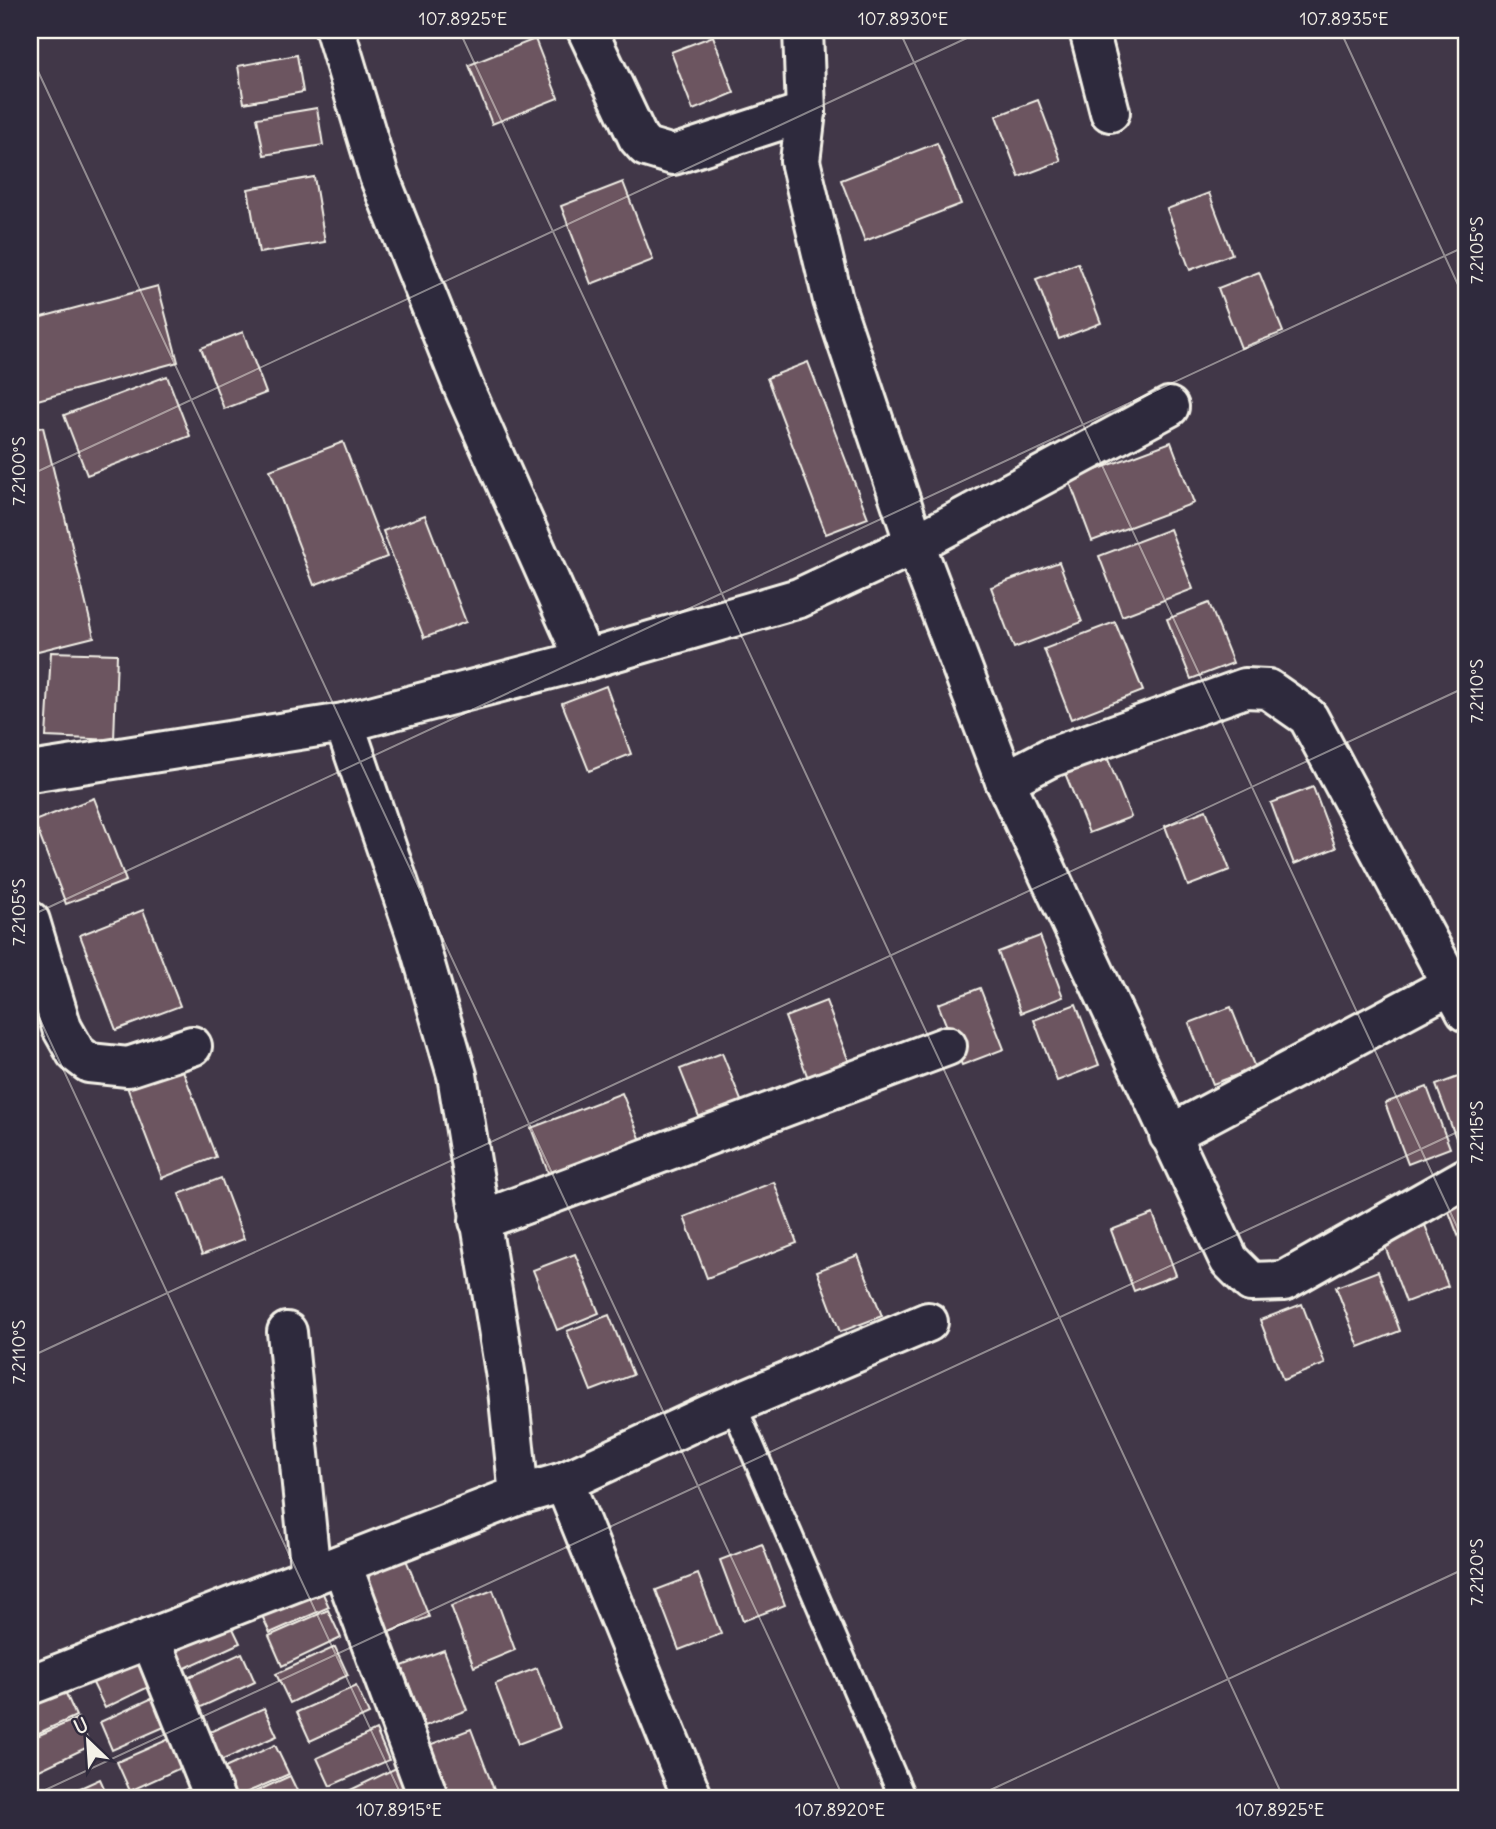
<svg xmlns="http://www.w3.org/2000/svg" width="1496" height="1829" font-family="Delius,sans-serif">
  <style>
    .building { fill: #6c5560; stroke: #f4f1e8; stroke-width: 2 }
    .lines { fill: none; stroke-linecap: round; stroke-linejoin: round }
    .lane-casing { stroke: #f4f1e8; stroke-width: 30 }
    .street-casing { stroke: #f4f1e8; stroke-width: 44 }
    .lane { stroke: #2f2a3d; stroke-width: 24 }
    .street { stroke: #2f2a3d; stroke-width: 38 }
    .ticks { fill: none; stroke: #f4f1e8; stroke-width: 2; stroke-opacity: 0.45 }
    .neatline { fill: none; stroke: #f4f1e8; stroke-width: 2.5 }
    .ticks-label { font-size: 18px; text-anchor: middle; fill: #f4f1e8 }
  </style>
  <rect width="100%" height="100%" fill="#413748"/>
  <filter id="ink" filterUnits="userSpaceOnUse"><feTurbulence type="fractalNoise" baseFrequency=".0143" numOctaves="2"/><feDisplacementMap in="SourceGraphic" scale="14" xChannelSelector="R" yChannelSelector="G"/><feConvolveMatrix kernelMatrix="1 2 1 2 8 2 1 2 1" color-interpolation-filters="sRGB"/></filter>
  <g filter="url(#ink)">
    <!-- building -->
    <g class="building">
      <path d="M 236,30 L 264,30 L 237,34 Z"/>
      <path d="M 713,36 L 734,93 L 693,110 L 671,52 Z"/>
      <path d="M 535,39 L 558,98 L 492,124 L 469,65 Z"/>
      <path d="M 297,55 L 303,92 L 244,103 L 238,66 Z"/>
      <path d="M 1038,100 L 1061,161 L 1019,177 L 996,116 Z"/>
      <path d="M 317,108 L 323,145 L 264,155 L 257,118 Z"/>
      <path d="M 937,143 L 961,204 L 865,241 L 841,180 Z"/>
      <path d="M 314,177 L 325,242 L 259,253 L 248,189 Z"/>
      <path d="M 623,182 L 653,260 L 591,284 L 561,206 Z"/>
      <path d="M 1209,193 L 1232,254 L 1190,270 L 1167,209 Z"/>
      <path d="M 1078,263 L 1101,323 L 1059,339 L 1036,279 Z"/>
      <path d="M 1259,272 L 1283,332 L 1241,348 L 1218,288 Z"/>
      <path d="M 158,286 L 178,362 L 30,402 L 30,320 Z"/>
      <path d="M 243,332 L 266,393 L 224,409 L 201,348 Z"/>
      <path d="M 808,362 L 868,518 L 826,534 L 767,378 Z"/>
      <path d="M 167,376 L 190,436 L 87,475 L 64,415 Z"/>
      <path d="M 43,427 L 94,637 L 30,653 L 30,430 Z"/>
      <path d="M 343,442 L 387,557 L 314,585 L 270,470 Z"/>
      <path d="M 1171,442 L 1194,503 L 1092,541 L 1069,480 Z"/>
      <path d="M 425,515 L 466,622 L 424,638 L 383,531 Z"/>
      <path d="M 1170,529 L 1193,589 L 1122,616 L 1099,556 Z"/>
      <path d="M 1059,562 L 1082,622 L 1014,648 L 991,587 Z"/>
      <path d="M 1209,603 L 1233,663 L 1191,679 L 1167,619 Z"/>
      <path d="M 1115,622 L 1143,691 L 1071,719 L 1044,649 Z"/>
      <path d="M 51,652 L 117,654 L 114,740 L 46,737 Z"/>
      <path d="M 606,686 L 631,754 L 589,771 L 562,703 Z"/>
      <path d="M 1107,757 L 1131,817 L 1089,833 L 1065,773 Z"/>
      <path d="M 1313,787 L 1336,848 L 1294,864 L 1271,803 Z"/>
      <path d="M 94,798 L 126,881 L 66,904 L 34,821 Z"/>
      <path d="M 1206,810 L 1230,870 L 1188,886 L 1165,826 Z"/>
      <path d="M 143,910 L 180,1006 L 116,1030 L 80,935 Z"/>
      <path d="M 1040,936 L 1063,997 L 1021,1013 L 998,952 Z"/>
      <path d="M 980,988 L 1004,1049 L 962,1065 L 938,1004 Z"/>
      <path d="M 826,1001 L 849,1062 L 808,1078 L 785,1017 Z"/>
      <path d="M 1076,1004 L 1099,1065 L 1057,1081 L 1034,1020 Z"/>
      <path d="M 1231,1007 L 1255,1068 L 1213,1084 L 1189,1023 Z"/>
      <path d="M 722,1053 L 746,1113 L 704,1129 L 680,1069 Z"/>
      <path d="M 180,1063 L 216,1157 L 162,1178 L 126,1084 Z"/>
      <path d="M 1466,1074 L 1466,1143 L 1459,1146 L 1436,1085 Z"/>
      <path d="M 1427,1087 L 1450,1148 L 1408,1164 L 1385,1103 Z"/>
      <path d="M 622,1093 L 646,1153 L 554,1188 L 531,1128 Z"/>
      <path d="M 221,1178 L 244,1239 L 202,1255 L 179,1194 Z"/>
      <path d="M 774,1182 L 797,1243 L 707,1278 L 684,1217 Z"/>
      <path d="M 1466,1196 L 1466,1256 L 1446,1204 Z"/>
      <path d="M 1153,1214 L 1176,1275 L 1134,1291 L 1111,1230 Z"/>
      <path d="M 1425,1225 L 1448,1286 L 1406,1302 L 1383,1241 Z"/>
      <path d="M 575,1254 L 599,1313 L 557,1330 L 533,1270 Z"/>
      <path d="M 858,1255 L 882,1316 L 840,1332 L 817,1271 Z"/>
      <path d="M 1378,1271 L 1400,1331 L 1359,1347 L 1336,1287 Z"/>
      <path d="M 1302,1304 L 1325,1364 L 1283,1380 L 1260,1320 Z"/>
      <path d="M 609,1315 L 633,1375 L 591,1391 L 567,1331 Z"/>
      <path d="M 762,1544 L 785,1605 L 743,1621 L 720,1560 Z"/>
      <path d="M 405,1557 L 429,1617 L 387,1633 L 364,1574 Z"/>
      <path d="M 698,1574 L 721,1634 L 679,1650 L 656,1590 Z"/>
      <path d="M 316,1578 L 329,1607 L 270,1633 L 257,1605 Z"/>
      <path d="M 493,1590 L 515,1650 L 474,1667 L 451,1606 Z"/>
      <path d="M 328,1610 L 341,1638 L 282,1666 L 269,1636 Z"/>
      <path d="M 226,1614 L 240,1643 L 181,1670 L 168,1641 Z"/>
      <path d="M 335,1647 L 348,1675 L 290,1703 L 276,1674 Z"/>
      <path d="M 444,1650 L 467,1710 L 425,1726 L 402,1666 Z"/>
      <path d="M 150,1652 L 163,1680 L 105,1708 L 91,1679 Z"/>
      <path d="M 242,1653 L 255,1682 L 197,1709 L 183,1680 Z"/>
      <path d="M 537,1668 L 560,1728 L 518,1744 L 495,1684 Z"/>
      <path d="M 356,1686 L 369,1714 L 310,1741 L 297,1712 Z"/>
      <path d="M 63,1687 L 76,1716 L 30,1737 L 30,1703 Z"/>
      <path d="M 159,1695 L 171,1724 L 112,1750 L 100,1722 Z"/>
      <path d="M 264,1708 L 277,1736 L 218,1762 L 205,1734 Z"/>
      <path d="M 78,1718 L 90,1746 L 31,1774 L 30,1739 Z"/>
      <path d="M 471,1729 L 494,1790 L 469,1799 L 450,1799 L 429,1745 Z"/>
      <path d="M 376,1730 L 389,1760 L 330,1786 L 317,1758 Z"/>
      <path d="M 176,1736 L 189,1764 L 130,1791 L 117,1762 Z"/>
      <path d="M 275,1745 L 289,1774 L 232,1799 L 216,1772 Z"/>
      <path d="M 396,1768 L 409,1797 L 339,1799 L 338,1796 Z"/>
      <path d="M 290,1776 L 301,1799 L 239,1799 Z"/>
      <path d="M 100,1779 L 109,1799 L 56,1799 Z"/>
      <path d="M 191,1787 L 197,1799 L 165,1799 Z"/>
    </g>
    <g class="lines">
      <defs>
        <path id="lane" d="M 733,1404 L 903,1799"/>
        <g id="street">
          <path d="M 335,30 L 379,176 L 463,386 L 585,660"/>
          <path d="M 587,30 L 638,138 L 646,147 L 673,155 L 806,112"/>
          <path d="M 803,30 L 806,112 L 800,161 L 833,300 L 915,544 L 1005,781 L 1229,1260 L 1251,1282 L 1284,1281 L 1466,1178"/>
          <path d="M 1089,30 L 1110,112"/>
          <path d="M 30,772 L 344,723 L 585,660 L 799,598 L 915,544 L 1169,407"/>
          <path d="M 1005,781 L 1049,758 L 1245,688 L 1268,689 L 1308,717 L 1466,1012"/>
          <path d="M 30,921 L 62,1028 L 76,1053 L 89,1063 L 128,1067 L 192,1046"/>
          <path d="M 1169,1135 L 1466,977"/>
          <path d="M 479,1221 L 947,1046"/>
          <path d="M 287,1332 L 311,1576"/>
          <path d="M 564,1482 L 693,1799"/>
          <path d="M 519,1495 L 564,1482 L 710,1414 L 928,1322"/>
          <path d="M 342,1565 L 429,1799"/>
          <path d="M 150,1638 L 215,1799"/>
          <path d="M 30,1685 L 519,1495 L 508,1390 L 457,1075 L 417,937 L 344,723"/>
        </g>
      </defs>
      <!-- lane casing -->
      <use href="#lane" class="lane-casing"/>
      <!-- street casing -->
      <use href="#street" class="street-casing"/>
      <!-- lane -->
      <use href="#lane" class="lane"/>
      <!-- street -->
      <use href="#street" class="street"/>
    </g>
  </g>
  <!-- ticks -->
  <path class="ticks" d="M 459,30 L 1284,1799M 899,30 L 1466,1246M 1340,30 L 1466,302M 30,34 L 39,30M 30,54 L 844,1799M 30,475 L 984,30M 30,916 L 1466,246M 30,998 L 403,1799M 30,1357 L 1466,687M 30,1797 L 1466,1128M 971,1799 L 1466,1568"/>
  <!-- margin -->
  <rect width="1496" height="1829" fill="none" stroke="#2f2a3d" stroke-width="77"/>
  <!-- north arrow -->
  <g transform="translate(88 1741) rotate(335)" stroke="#2f2a3d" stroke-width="5" paint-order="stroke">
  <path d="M0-5L12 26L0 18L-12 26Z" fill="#f4f1e8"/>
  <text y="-10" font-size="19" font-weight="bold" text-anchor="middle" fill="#f4f1e8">U</text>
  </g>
  <rect x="38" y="38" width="1420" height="1752" class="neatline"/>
  <g class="ticks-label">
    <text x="463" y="25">107.8925°E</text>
    <text x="903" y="25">107.8930°E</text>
    <text x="1344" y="25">107.8935°E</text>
    <text transform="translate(1477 250) rotate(-90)" y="6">7.2105°S</text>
    <text transform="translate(19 471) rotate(-90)" y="6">7.2100°S</text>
    <text transform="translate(1477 691) rotate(-90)" y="6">7.2110°S</text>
    <text transform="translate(19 912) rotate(-90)" y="6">7.2105°S</text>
    <text transform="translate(1477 1132) rotate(-90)" y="6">7.2115°S</text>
    <text transform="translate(19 1352) rotate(-90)" y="6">7.2110°S</text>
    <text transform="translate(1477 1572) rotate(-90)" y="6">7.2120°S</text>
    <text x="399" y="1816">107.8915°E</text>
    <text x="840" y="1816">107.8920°E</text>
    <text x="1280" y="1816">107.8925°E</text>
  </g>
</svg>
